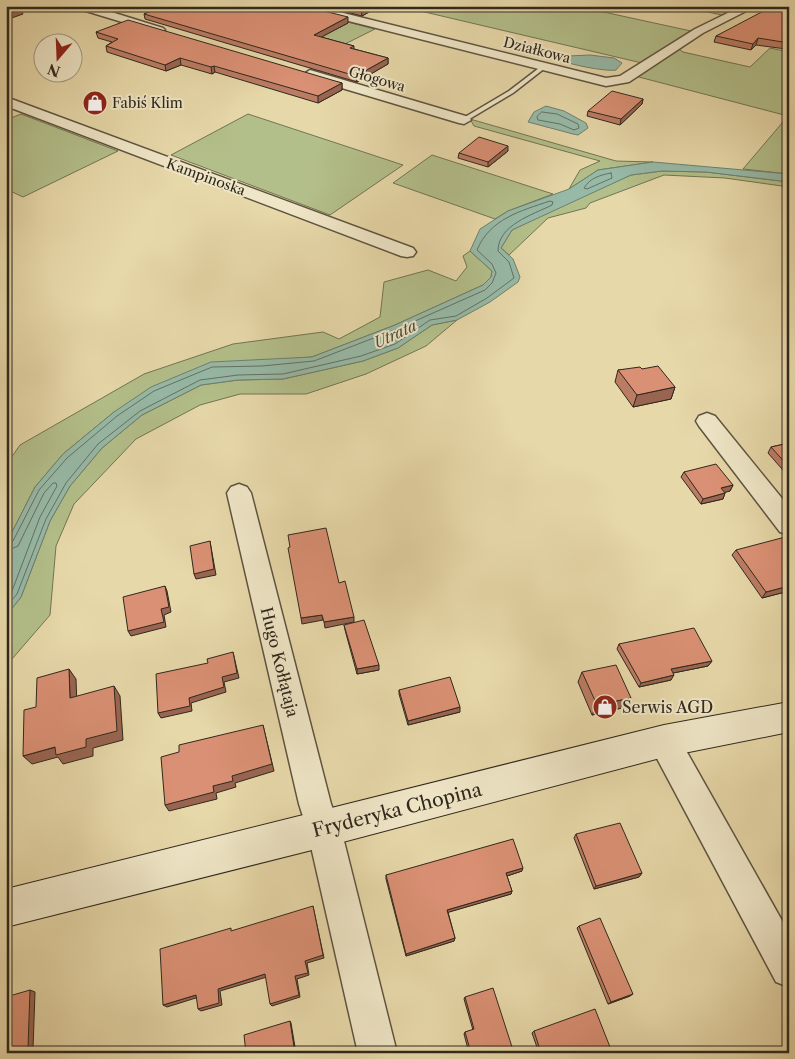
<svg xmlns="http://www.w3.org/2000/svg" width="795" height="1059" font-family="'Libre Caslon Text',serif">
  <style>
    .green { fill: #b3bf8a; stroke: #727454 }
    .water { fill: #97baa8; stroke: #6e8070 }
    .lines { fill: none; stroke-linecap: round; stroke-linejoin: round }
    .shore { stroke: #647162; stroke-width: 1 }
    .lane-casing { stroke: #5e5440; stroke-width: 3 }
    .street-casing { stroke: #5e5440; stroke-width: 3 }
    .secondary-casing { stroke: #30281d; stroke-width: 2 }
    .lane { fill: #efe6c7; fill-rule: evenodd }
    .street { fill: #efe6c7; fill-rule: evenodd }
    .secondary { fill: #efe6c7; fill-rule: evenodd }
    .wall { fill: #bb7c64; stroke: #30281d }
    .shaded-wall { fill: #996551; stroke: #30281d }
    .building { fill: #da9074; stroke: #30281d }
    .labels { text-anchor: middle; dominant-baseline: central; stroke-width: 4; stroke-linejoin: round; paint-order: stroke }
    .far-street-label { font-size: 14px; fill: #30281d; stroke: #efe6c7 }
    .far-poi-label { font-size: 14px; fill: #30281d; stroke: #efe6c7; text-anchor: start }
    .far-water-label { font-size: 15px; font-style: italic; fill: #4a4c40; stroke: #efe6c7 }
    .street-label { font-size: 16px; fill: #30281d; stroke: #efe6c7 }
    .poi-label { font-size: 16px; fill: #30281d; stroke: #efe6c7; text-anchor: start }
    .near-street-label { font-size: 19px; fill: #30281d; stroke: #efe6c7 }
  </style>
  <rect width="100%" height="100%" fill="#e7d8a9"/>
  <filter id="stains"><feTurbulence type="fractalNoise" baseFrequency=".004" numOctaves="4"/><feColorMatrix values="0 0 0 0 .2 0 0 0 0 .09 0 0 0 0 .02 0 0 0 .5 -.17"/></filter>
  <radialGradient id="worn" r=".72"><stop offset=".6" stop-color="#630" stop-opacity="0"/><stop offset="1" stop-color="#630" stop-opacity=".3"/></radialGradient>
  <!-- green -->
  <g class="green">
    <path d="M 399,6 L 576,6 L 691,31 L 642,63 Z"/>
    <path d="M 679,6 L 740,6 L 722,15 Z"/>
    <path d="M 332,18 L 375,29 L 343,45 L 300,33 Z"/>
    <path d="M 770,48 L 789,52 L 789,174 L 743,169 L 788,116 L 635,76 L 679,49 L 683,52 L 750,67 Z"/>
    <path d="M 21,114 L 118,151 L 23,197 L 6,189 L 6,120 Z"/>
    <path d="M 248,114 L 403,165 L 330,215 L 171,155 Z"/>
    <path d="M 470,119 L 616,161 L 653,162 L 598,170 L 569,189 L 580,170 L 600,161 L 474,126 Z"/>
    <path d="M 432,155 L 553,194 L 508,211 L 495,219 L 393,183 Z"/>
    <path d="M 662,171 L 706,172 L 789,182 L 789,187 L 725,178 L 664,175 L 590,203 L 586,208 L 548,218 L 509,255 L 501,248 L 512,230 L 561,206 L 631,175 Z"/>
    <path d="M 470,251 L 492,271 L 491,277 L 483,285 L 395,325 L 312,357 L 262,361 L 114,412 L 63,454 L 35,487 L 6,544 L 6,465 L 20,445 L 144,374 L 233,344 L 323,332 L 339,339 L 380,317 L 384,282 L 428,270 L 456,281 L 467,267 L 463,256 Z"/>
    <path d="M 457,320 L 426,346 L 366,374 L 306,394 L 240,394 L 200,405 L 136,439 L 74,504 L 56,546 L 50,615 L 6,666 L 6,616 L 21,597 L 50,521 L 70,486 L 102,448 L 142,415 L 201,385 L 238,380 L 283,379 L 363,361 L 398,348 L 432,325 Z"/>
  </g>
  <!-- water -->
  <g class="water">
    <path d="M 590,55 L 614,58 L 622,63 L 616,70 C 607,72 565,64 559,59 L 568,56 Z"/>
    <path d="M 546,106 L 564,111 L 586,123 L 588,128 L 578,135 L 573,134 L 528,122 L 534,112 Z"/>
    <path d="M 653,162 L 789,174 L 789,182 L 706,172 L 662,171 L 631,175 L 512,230 L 501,248 L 513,259 L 520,277 L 518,282 L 490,302 L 457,320 L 432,325 L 398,348 L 363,361 L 283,379 L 238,380 L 201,385 L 142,415 L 102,448 L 70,486 L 50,521 L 21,597 L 6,616 L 6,544 L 35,487 L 63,454 L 114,412 L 151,387 L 211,362 L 312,357 L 395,325 L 483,285 L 491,277 L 492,271 L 470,251 L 480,229 L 508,211 L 569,189 L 598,170 Z"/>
  </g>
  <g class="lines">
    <!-- shore -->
    <g class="shore">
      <path d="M 542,112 L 557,114 L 578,124 L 579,128 L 574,130 L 560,124 L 538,120 L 537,117 Z"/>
      <path d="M 611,173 L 612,178 L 587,189 L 584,188 C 590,178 600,175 611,173 Z"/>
      <path d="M 6,544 L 13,541 L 39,490 L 67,458 L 117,416 L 154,391 L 212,367 L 262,366 L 314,361 L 397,329 L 485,290 L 492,283 L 496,273 L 492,264 L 477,250 C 490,219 520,211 550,201 L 553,202 L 552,205 C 532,215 498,225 498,251 L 509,262 L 514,278 L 487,298 L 456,316 L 430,320 L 395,344 L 361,356 L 283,374 L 238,375 L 200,380 L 140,411 L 98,444 L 66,483 L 46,519 L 17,594 L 6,607"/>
      <path d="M 6,551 L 18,546 L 44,493 L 53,483 L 56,483 L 57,486 L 40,517 L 12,591 L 6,597"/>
    </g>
    <defs>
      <path id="lane" d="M 543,65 L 546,67 L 545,68 L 513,93 L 466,121 L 460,120 L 509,91 Z"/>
      <g id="street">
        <path d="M 75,6 L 92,6 L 163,28 L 165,30 L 163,32 L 155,32 L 76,8 Z"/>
        <path d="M 296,6 L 315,6 L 606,78 L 620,76 L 695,29 L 742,6 L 756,6 L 703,33 L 629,82 L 606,86 L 297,8 Z"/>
        <path d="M 310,70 L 469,117 L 471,120 L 464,124 L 459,123 L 305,77 L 304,74 Z"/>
        <path d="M 6,97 L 413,248 L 416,252 L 413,256 L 407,257 L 401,256 L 6,106 Z"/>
        <path d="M 707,413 L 715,416 L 789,507 L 789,535 L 780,532 L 699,426 L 696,421 L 699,416 Z"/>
        <path d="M 239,484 L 247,487 L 251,493 L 331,804 L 341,829 L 397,1053 L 358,1053 L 307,829 L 299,804 L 227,493 L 231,487 Z"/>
        <path d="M 664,726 L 675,731 L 789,933 L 789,987 L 776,982 L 653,751 L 649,741 L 653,731 Z"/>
      </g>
      <path id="secondary" d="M 789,702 L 789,732 L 664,757 L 324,847 L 6,927 L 6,889 L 664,725 Z"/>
    </defs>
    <!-- lane casing -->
    <use href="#lane" class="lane-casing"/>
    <!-- street casing -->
    <use href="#street" class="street-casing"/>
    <!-- secondary casing -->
    <use href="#secondary" class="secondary-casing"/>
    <!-- lane -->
    <use href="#lane" class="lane"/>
    <!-- street -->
    <use href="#street" class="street"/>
    <!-- secondary -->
    <use href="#secondary" class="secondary"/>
  </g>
  <!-- wall -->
  <g class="wall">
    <path d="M 139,6 L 304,6 L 348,23 L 321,37 L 354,46 L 354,49 L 388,58 L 388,64 L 357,82 L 145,19 L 144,14 L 153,10 Z"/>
    <path d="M 324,6 L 376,6 L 376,8 L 362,16 Z"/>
    <path d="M 789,6 L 789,47 L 786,49 L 756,45 L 751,50 L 714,42 L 716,36 Z"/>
    <path d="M 96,32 L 342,83 L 342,90 L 318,103 L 215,72 L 212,74 L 181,65 L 166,71 L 107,52 L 106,46 L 112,42 L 98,38 Z"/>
    <path d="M 643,99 L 642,104 L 620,125 L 587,116 L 588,111 Z"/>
    <path d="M 508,151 L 488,167 L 458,158 L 459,153 Z"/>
    <path d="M 642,369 L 675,387 L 671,399 L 633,407 L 615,382 L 618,370 Z"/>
    <path d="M 789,443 L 789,477 L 768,453 L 771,447 Z"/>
    <path d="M 684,472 L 733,485 L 730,491 L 725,492 L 725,493 L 723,499 L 701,504 L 681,477 Z"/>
    <path d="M 736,550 L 789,591 L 762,598 L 732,555 Z"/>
    <path d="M 344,625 L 379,670 L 357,674 L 345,630 Z"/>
    <path d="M 619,644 L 712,661 L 708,666 L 673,673 L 671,680 L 639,687 L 617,649 Z"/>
    <path d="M 582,672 L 626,707 L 592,715 L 578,682 Z"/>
    <path d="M 399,690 L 460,712 L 408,725 L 399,694 Z"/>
    <path d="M 576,834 L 642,873 L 639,877 L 594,889 L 574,838 Z"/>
    <path d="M 522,871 L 507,876 L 512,891 L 511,894 L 448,912 L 455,938 L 454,941 L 406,956 L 386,879 L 386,875 Z"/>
    <path d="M 579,926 L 630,996 L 608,1004 L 577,928 Z"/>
    <path d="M 465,997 L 511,1051 L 507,1053 L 469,1053 L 464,1034 L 465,1032 L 473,1030 L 464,999 Z"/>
    <path d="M 534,1031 L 596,1053 L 539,1053 L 532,1033 Z"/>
  </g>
  <!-- shaded-wall -->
  <g class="shaded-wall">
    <path d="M 369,6 L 376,6 L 376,8 L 362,16 L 361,10 Z"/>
    <path d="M 21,9 L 23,14 L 6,20 L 6,14 Z"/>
    <path d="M 348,17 L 348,23 L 314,41 L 314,35 Z"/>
    <path d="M 758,38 L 756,45 L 751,50 L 753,44 Z"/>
    <path d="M 180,58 L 181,65 L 166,71 L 165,65 Z"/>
    <path d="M 388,58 L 388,64 L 357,82 L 356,76 Z"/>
    <path d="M 214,66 L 215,72 L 212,74 L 211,67 Z"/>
    <path d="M 342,83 L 342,90 L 318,103 L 318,96 Z"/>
    <path d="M 643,99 L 642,104 L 620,125 L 621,119 Z"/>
    <path d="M 508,146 L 508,151 L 488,167 L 488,162 Z"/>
    <path d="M 675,387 L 671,399 L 633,407 L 637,395 Z"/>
    <path d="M 733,485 L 730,491 L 719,494 L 721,488 Z"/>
    <path d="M 725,493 L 723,499 L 701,504 L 703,499 Z"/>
    <path d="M 210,541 L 211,547 L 216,575 L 196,579 L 194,574 Z"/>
    <path d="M 165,586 L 167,591 L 171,612 L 164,615 L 166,627 L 131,636 L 128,631 L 161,609 Z"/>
    <path d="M 789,586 L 789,591 L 762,598 L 766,592 Z"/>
    <path d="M 322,615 L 323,620 L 302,624 L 301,618 Z"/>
    <path d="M 354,617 L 354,622 L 325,628 L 324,622 Z"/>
    <path d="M 233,652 L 239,678 L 224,682 L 226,692 L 191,703 L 192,711 L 161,718 L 158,713 L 189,698 Z"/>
    <path d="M 712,661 L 708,666 L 668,674 L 671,669 Z"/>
    <path d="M 379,665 L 379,670 L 357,674 L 357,669 Z"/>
    <path d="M 69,669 L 76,679 L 77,707 L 70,698 Z"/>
    <path d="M 674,675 L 671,680 L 639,687 L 641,683 Z"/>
    <path d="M 114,686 L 120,696 L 123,740 L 93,748 L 93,756 L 63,764 L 58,757 L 32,764 L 23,756 L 86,739 Z"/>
    <path d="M 631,698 L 626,707 L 592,715 L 597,705 Z"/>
    <path d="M 460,707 L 460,712 L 408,725 L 408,721 Z"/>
    <path d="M 263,725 L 274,771 L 235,783 L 236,787 L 216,793 L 217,799 L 169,811 L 165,805 L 213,786 L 232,776 Z"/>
    <path d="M 523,868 L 522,871 L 504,877 L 506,873 Z"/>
    <path d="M 642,873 L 639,877 L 594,889 L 596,886 Z"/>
    <path d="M 512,891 L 511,894 L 446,913 L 447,910 Z"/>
    <path d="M 313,906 L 324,958 L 307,963 L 309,975 L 297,979 L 300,997 L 272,1006 L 270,1004 L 295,976 L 305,961 Z"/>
    <path d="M 455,938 L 454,941 L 406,956 L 406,954 Z"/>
    <path d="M 265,974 L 267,977 L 220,991 L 222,1005 L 201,1011 L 198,1009 L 218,989 Z"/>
    <path d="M 30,990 L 35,992 L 33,1049 L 22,1053 L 12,1053 Z"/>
    <path d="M 633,994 L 630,996 L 608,1004 L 611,1002 Z"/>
    <path d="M 196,995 L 199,997 L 167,1007 L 163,1005 Z"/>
    <path d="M 290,1021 L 291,1023 L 296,1053 L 295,1053 Z"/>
  </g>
  <!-- building -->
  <g class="building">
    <path d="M 6,6 L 14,6 L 21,9 L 6,14 Z"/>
    <path d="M 158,6 L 304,6 L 348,17 L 314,35 L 354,46 L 350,48 L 388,58 L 356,76 L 144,14 L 161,7 Z"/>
    <path d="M 346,6 L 369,6 L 361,10 Z"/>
    <path d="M 773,6 L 789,6 L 789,43 L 758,38 L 753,44 L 716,36 Z"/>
    <path d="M 128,20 L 342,83 L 318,96 L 214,66 L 211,67 L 180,58 L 165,65 L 106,46 L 118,39 L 96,32 Z"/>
    <path d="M 612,91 L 643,99 L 621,119 L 588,111 Z"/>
    <path d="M 479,137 L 508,146 L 488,162 L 459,153 Z"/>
    <path d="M 658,366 L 675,387 L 637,395 L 618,370 L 640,367 L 642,369 Z"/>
    <path d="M 789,443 L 789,467 L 771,447 Z"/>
    <path d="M 716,464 L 733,485 L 721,488 L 725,493 L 703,499 L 684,472 Z"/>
    <path d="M 326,528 L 339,583 L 345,581 L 354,617 L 324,622 L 322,615 L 301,618 L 288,548 L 290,547 L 288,535 Z"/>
    <path d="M 789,536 L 789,586 L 766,592 L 736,550 Z"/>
    <path d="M 210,541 L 214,569 L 194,574 L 190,546 Z"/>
    <path d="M 165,586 L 169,607 L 161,609 L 164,622 L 128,631 L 123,597 Z"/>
    <path d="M 364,620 L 379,665 L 357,669 L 344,625 Z"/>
    <path d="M 694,628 L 712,661 L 671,669 L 674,675 L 641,683 L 619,644 Z"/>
    <path d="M 233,652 L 237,673 L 222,677 L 224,687 L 189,698 L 190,706 L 158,713 L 156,674 L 208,663 L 207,659 Z"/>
    <path d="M 616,665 L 631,698 L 597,705 L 582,672 Z"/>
    <path d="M 69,669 L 70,698 L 114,686 L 117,731 L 86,739 L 86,747 L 56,755 L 55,747 L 23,756 L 24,710 L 36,707 L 37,678 Z"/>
    <path d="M 450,677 L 460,707 L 408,721 L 399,690 Z"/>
    <path d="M 263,725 L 272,764 L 232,776 L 233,781 L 213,786 L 214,792 L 165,805 L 161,757 L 179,752 L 179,745 Z"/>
    <path d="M 620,823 L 642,873 L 596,886 L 576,834 Z"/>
    <path d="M 513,839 L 523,868 L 506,873 L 512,891 L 447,910 L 455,938 L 406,954 L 386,875 Z"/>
    <path d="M 313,906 L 323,955 L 305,961 L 308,973 L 295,976 L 299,995 L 270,1004 L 265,974 L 218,989 L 219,1003 L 198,1009 L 196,995 L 163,1005 L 160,949 L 231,928 L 231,931 Z"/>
    <path d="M 600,918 L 633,994 L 611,1002 L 579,926 Z"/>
    <path d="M 493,988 L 513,1050 L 505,1053 L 471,1053 L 465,1032 L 474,1029 L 465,997 Z"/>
    <path d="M 30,990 L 28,1048 L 12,1053 L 6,1053 L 6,997 Z"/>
    <path d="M 595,1009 L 610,1047 L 595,1053 L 541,1053 L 534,1031 Z"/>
    <path d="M 290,1021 L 295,1053 L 246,1053 L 244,1035 Z"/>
  </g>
  <!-- icons -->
  <defs>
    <symbol id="shop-disc" viewBox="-11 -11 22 22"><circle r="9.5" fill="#8f2418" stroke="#efe6c7"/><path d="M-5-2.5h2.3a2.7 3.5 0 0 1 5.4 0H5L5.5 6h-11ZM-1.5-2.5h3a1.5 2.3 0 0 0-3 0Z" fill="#fff"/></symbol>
  </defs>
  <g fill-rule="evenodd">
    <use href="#shop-disc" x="81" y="89" width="28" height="28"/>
    <use href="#shop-disc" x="591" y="693" width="28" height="28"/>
  </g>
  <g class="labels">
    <!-- far-street labels -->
    <g class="far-street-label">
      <text transform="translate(537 50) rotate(14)">Działkowa</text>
      <text transform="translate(377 79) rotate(16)">Głogowa</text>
      <text transform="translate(206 177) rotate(20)">Kampinoska</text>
    </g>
    <!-- far-poi labels -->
    <g class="far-poi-label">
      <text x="112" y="103">Fabiś Klim</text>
    </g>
    <!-- far-water labels -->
    <g class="far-water-label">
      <text transform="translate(395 334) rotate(-25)">Utrata</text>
    </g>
    <!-- street labels -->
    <g class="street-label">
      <text transform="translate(280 662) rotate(76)">Hugo Kołłątaja</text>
    </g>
    <!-- poi labels -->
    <g class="poi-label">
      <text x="622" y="707">Serwis AGD</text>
    </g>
    <!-- near-street labels -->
    <g class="near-street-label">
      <text transform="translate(397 810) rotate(-14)">Fryderyka Chopina</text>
    </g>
  </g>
  <!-- margin -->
  <rect width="795" height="1059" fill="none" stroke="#e7d8a9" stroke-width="25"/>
  <rect x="8" y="8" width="780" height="1044" fill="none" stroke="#30281d" stroke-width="2.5"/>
  <rect x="12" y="12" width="770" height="1034" fill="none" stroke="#30281d"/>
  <!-- north arrow -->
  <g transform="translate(58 58) rotate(199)"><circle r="24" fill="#efe6c7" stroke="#a39a83"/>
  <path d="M0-4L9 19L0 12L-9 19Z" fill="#8f2418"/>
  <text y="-8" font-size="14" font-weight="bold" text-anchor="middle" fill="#30281d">N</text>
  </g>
  <rect width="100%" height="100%" filter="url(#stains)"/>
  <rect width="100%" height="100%" fill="url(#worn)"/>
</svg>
